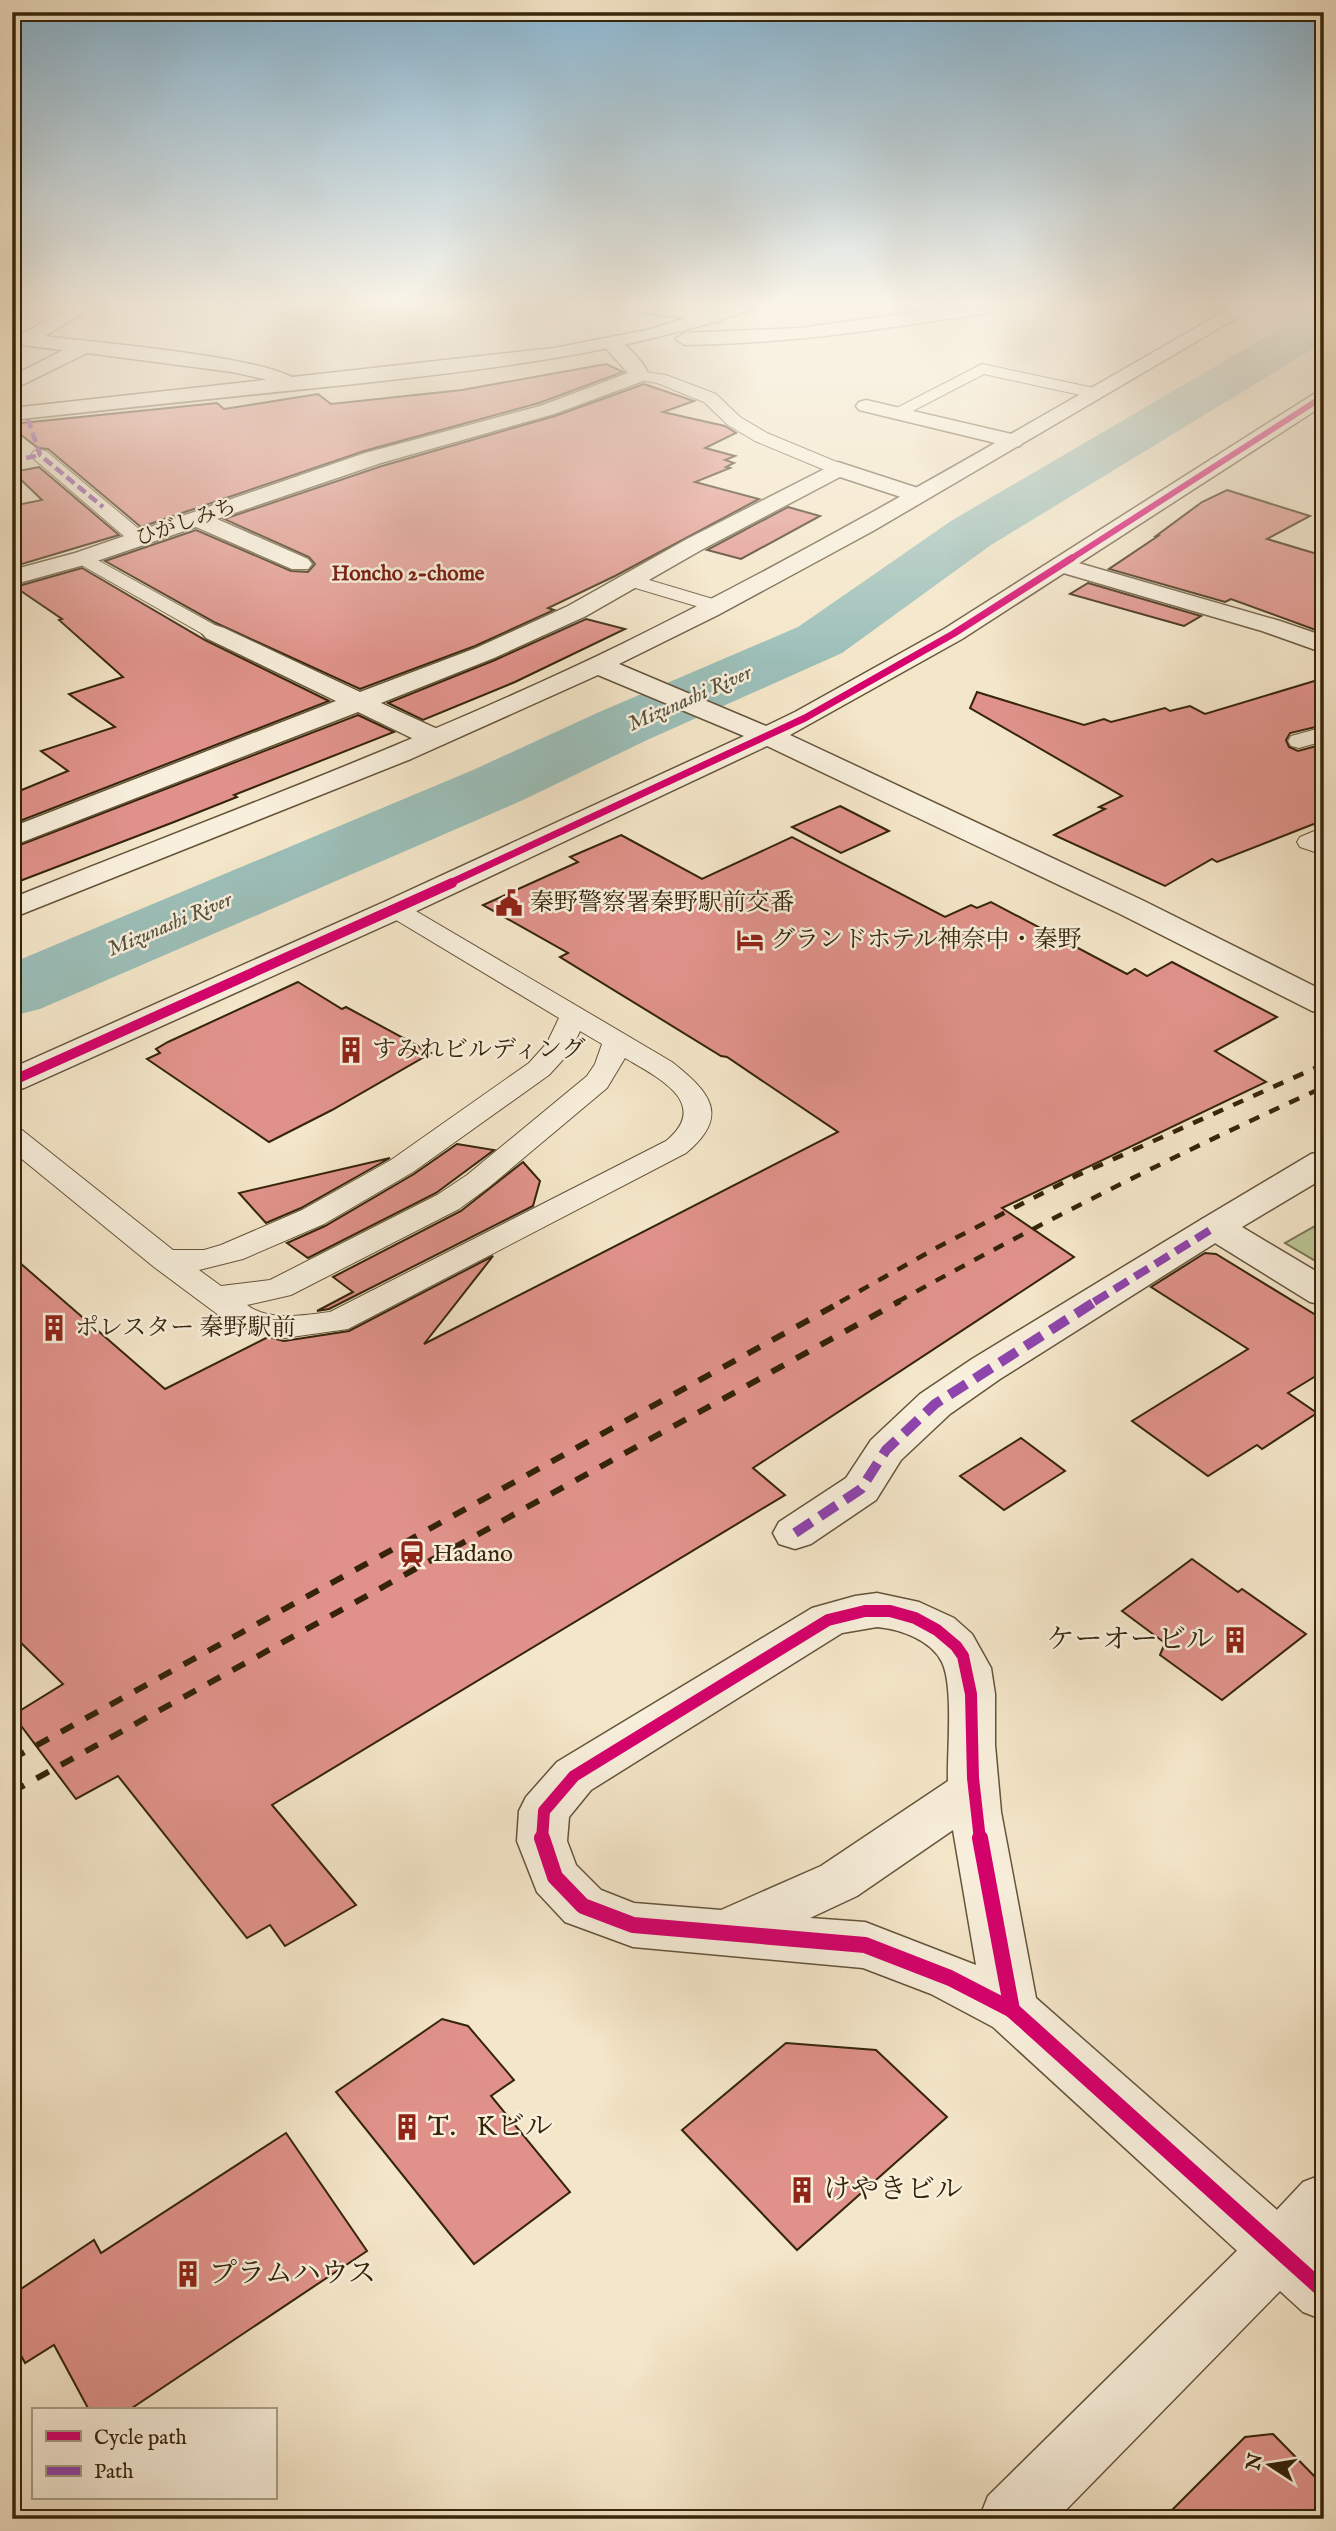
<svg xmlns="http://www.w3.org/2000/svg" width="1336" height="2531" font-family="'IM FELL English','Noto Serif JP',serif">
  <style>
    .green { fill: #bbc596; stroke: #787450; stroke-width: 2 }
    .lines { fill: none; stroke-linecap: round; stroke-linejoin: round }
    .river { fill: #9cbfb9; fill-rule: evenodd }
    .building { fill: #e0928a; stroke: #35240a; stroke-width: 2 }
    .service-casing { stroke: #65543a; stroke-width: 2 }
    .pedestrian-casing { stroke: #65543a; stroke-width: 3 }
    .minor-casing { stroke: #65543a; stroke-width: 3 }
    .tertiary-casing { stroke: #65543a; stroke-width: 3 }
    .service { fill: #f8efdc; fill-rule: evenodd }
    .pedestrian { fill: #f8efdc; fill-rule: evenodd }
    .minor { fill: #f8efdc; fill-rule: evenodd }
    .tertiary { fill: #f8efdc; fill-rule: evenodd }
    .rail-far1 { stroke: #35240a; stroke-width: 4.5; stroke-dasharray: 11 11; stroke-linecap: butt }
    .rail { stroke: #35240a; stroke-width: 6; stroke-dasharray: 14 14; stroke-linecap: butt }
    .quiet-far2 { stroke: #8e44ad; stroke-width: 4.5; stroke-dasharray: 10 4.5; stroke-linecap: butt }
    .quiet-far1 { stroke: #8e44ad; stroke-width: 8; stroke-dasharray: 16 8; stroke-linecap: butt }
    .quiet { stroke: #8e44ad; stroke-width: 10; stroke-dasharray: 20 10; stroke-linecap: butt }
    .cycleway-far4-casing { stroke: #f8efdc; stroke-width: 9 }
    .cycleway-far3-casing { stroke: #f8efdc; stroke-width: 10 }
    .cycleway-far2-casing { stroke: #f8efdc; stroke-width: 13 }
    .cycleway-far1-casing { stroke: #f8efdc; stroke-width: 17 }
    .cycleway-casing { stroke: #f8efdc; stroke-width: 20 }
    .cycleway-far4 { stroke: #d6006c; stroke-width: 6 }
    .cycleway-far3 { stroke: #d6006c; stroke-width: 7 }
    .cycleway-far2 { stroke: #d6006c; stroke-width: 10 }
    .cycleway-far1 { stroke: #d6006c; stroke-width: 12 }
    .cycleway { stroke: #d6006c; stroke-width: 16 }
    .labels { text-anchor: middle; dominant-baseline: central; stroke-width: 5; stroke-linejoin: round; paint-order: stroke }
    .far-street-label { font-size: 21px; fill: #35240a; stroke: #f8efdc }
    .far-neighbourhood-label { font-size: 21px; font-weight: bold; fill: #7a1f14; stroke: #f8efdc }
    .far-water-label { font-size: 21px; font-style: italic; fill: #54523f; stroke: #f8efdc }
    .poi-label { font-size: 24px; fill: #35240a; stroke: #f8efdc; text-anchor: start }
    .near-poi-label { font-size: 28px; fill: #35240a; stroke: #f8efdc; text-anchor: start }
  </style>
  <rect width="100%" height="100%" fill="#f4e6c9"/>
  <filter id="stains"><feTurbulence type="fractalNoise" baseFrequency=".00286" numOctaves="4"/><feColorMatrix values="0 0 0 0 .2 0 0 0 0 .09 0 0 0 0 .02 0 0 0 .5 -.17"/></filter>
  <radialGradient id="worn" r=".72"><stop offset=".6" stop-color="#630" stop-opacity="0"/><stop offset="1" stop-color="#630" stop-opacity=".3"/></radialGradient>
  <!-- green -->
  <path class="green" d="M 1324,1221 L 1324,1266 L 1285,1243 Z"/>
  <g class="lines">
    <!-- river -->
    <path class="river" d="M 1324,308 L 1324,342 L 991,545 L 842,653 L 645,741 L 523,800 L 40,1009 L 12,1016 L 12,963 L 473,770 L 597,713 L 798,627 L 951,521 L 1308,312 Z"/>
  </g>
  <!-- building -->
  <g class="building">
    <path d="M 606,364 L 623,372 L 539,403 L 364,451 L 141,527 L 48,449 L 38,448 L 12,428 L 12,424 L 217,403 L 224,409 L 318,394 L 331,404 L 462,390 Z"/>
    <path d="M 644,384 L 694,401 L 663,412 L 725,426 L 736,433 L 705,448 L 735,456 L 725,460 L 734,463 L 726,467 L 730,468 L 695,482 L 759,499 L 615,576 L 548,608 L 554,610 L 475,646 L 360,689 L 216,623 L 105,561 L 196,530 L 291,571 L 308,572 L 315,564 L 309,557 L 224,519 L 382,466 L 555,416 Z"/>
    <path d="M 39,467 L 119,535 L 12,567 L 12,506 L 42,500 L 13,472 Z"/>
    <path d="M 1227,490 L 1310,516 L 1267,539 L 1324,556 L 1324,633 L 1231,599 L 1225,602 L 1109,569 L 1158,536 L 1156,536 L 1202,502 Z"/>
    <path d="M 788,507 L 820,516 L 741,559 L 707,550 Z"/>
    <path d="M 82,568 L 205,640 L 329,701 L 12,824 L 12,794 L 68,771 L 41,751 L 115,727 L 69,694 L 123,677 L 59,620 L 62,619 L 15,587 Z"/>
    <path d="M 1088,583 L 1201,616 L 1184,626 L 1070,594 Z"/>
    <path d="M 586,619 L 625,629 L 515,682 L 423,720 L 388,703 L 495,660 Z"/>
    <path d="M 1324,678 L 1324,725 L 1290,733 L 1286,740 L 1289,747 L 1298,751 L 1324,744 L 1324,820 L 1217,862 L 1212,859 L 1165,886 L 1054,835 L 1105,809 L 1099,807 L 1122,796 L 970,708 L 977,692 L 1084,725 L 1104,719 L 1111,722 L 1165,708 L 1170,711 L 1190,706 L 1205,714 Z"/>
    <path d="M 358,715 L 394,732 L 234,795 L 237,797 L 174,822 L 12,884 L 12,848 Z"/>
    <path d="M 840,806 L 889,831 L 841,853 L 792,827 Z"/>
    <path d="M 621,835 L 702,879 L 792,837 L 945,917 L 971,905 L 977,908 L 991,902 L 1127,974 L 1135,969 L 1147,976 L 1172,962 L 1277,1017 L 1215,1051 L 1266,1082 L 1002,1208 L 1074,1257 L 753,1468 L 785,1495 L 272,1805 L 356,1905 L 285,1946 L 270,1925 L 247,1938 L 118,1776 L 76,1799 L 13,1715 L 63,1684 L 12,1634 L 12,1256 L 165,1389 L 268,1337 L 284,1341 L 349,1331 L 493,1256 L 424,1344 L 838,1132 L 727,1057 L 721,1056 L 560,957 L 568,953 L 483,905 L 578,862 L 570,857 Z"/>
    <path d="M 298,982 L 342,1009 L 346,1007 L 431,1053 L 332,1110 L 269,1142 L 147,1059 L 160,1053 L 156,1049 L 168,1042 Z"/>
    <path d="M 457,1144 L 494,1150 L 436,1193 L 308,1258 L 287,1243 L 325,1226 L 414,1174 Z"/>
    <path d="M 390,1158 L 301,1208 L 266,1223 L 239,1193 Z"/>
    <path d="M 523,1162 L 540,1181 L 533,1206 L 329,1309 L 317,1311 L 353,1292 L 333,1277 L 461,1211 Z"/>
    <path d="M 1205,1253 L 1216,1254 L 1324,1320 L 1324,1371 L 1288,1393 L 1317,1413 L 1262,1449 L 1257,1445 L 1208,1476 L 1132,1421 L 1248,1349 L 1151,1287 Z"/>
    <path d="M 1021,1438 L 1065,1471 L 1004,1510 L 960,1476 Z"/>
    <path d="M 1192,1559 L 1238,1592 L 1242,1589 L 1306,1634 L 1222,1700 L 1160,1655 L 1165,1643 L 1122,1611 Z"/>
    <path d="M 442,2019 L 468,2026 L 514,2080 L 491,2096 L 570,2192 L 474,2264 L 336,2092 Z"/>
    <path d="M 786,2043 L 876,2050 L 947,2117 L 797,2250 L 682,2130 Z"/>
    <path d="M 286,2133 L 367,2251 L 129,2410 L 89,2410 L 54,2345 L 25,2363 L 12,2338 L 12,2295 L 94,2240 L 101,2253 Z"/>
    <path d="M 1273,2434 L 1324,2486 L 1324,2519 L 1163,2519 L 1245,2437 Z"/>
  </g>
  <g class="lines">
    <defs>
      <g id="service">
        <path d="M 982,364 L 1094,388 L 1102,393 L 1094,398 L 984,374 L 901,417 L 889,417 L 887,413 Z"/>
        <path d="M 639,371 L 666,375 L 716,394 L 740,417 L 767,433 L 844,465 L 847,469 L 838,474 L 832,473 L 755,441 L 728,425 L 704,402 L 657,383 L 633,379 L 631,376 Z"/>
        <path d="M 40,450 L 46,451 L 146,535 L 149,539 L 146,543 L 132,543 L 34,459 L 31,455 L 34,451 Z"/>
        <path d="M 83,552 L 222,629 L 225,633 L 222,637 L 208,637 L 76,562 L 73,558 L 76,554 Z"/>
        <path d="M 629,574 L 723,602 L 726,606 L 723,610 L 716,612 L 622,584 L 619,580 L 622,576 Z"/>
        <path d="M 1324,727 L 1324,741 L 1299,748 L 1291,746 L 1288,741 L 1291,736 Z"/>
        <path d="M 1324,827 L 1324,855 L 1300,847 L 1297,842 L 1300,837 Z"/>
        <path d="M 395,901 L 404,904 L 672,1062 C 710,1092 731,1116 686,1153 L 348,1329 L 284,1338 L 232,1325 L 154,1267 L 12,1151 L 12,1127 L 22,1130 L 173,1250 L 204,1250 L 221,1245 L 302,1210 L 391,1160 L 529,1063 L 547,1043 L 559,1018 L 386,914 L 382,909 L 386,904 ZM 580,1031 L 602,1044 L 595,1064 L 587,1076 L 467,1175 L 437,1195 L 270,1280 L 221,1286 L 199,1270 L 243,1259 L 324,1224 L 413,1172 L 549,1075 L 570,1052 ZM 625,1058 C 657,1077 712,1103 666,1141 L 330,1312 C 304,1315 270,1322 247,1305 L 291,1295 L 459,1209 L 489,1187 L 607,1088 Z"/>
      </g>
      <path id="pedestrian" d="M 1215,1215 L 1228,1219 L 1234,1227 L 1228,1235 L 1000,1379 L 950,1414 L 901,1460 L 876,1500 L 811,1544 L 795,1549 L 779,1544 L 773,1533 L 779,1522 L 846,1478 L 871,1440 L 920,1394 L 972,1359 L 1202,1219 Z"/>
      <g id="minor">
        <path d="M 72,306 L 95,306 L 45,336 C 85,342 282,357 301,384 L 298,388 L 291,390 L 264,379 L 232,372 L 87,353 L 12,390 L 12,376 L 63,350 L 12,344 L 12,332 L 22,334 Z"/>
        <path d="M 633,306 C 653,306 713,302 725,317 L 716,323 L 642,312 Z"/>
        <path d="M 612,338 C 625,341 645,363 649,376 L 646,380 L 554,414 L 381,463 L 217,519 L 308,559 L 312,564 L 308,569 L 292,569 L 196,527 L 91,563 L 12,585 L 12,570 L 75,553 L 365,453 L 540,406 L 628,373 L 602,344 Z"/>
        <path d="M 866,400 L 1020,436 L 1023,441 L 1020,446 L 1012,447 L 859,410 L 856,406 L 859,402 Z"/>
        <path d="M 838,462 L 924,490 L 927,495 L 924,500 L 916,502 L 840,477 L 703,549 L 586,616 L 494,658 L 381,703 L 444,732 L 448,738 L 444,744 L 434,746 L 424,744 L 358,712 L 12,846 L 12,827 L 336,701 L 206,638 L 202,633 L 206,628 L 215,625 L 224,628 L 360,692 L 476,648 L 568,606 L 687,539 Z"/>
        <path d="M 1061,558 L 1280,621 L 1324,636 L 1324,653 L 1262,631 L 1053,570 L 1049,565 L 1053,560 Z"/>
        <path d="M 1324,1151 L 1324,1178 L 1242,1227 L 1324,1276 L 1324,1305 L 1310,1302 L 1202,1235 L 1196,1227 L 1202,1219 L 1311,1154 Z"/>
        <path d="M 877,1593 L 919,1602 L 954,1618 L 972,1634 L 991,1668 L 995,1694 L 995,1745 L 1001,1812 L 1036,1998 L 1300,2230 L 1309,2250 L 1300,2270 L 1279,2279 L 1258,2270 L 993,2027 L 931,1994 L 863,1968 L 633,1947 L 565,1922 L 537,1892 L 517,1841 L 519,1811 L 526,1797 L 557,1762 L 812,1608 L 855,1596 ZM 877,1627 C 900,1629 931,1640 942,1662 C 954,1687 947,1751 948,1781 L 821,1866 L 721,1910 L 634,1903 L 601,1890 L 576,1865 L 567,1841 L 569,1817 L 591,1790 L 842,1633 ZM 953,1830 L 976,1965 L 865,1922 L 810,1918 L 857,1896 Z"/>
      </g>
      <g id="tertiary">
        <path d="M 725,306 L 753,306 L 751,310 C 619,355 483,370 345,385 C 234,396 123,408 12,420 L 12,408 L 554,348 L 647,330 Z"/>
        <path d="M 958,306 L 1002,306 C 994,315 959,317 946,319 C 859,333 773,344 685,345 L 675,339 L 685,333 L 801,328 Z"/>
        <path d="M 1234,306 L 1257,306 L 873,531 L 718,615 L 619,664 L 766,726 L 795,712 L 944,629 L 1317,392 L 1324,390 L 1324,405 L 962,639 L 790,735 L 1142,900 L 1324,991 L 1324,1014 L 1312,1011 L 1120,914 L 767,746 L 406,916 L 24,1088 L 12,1091 L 12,1068 L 384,902 L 744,736 L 598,675 L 411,759 L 12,918 L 12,898 C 217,816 425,740 624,643 C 833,540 1032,421 1234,306 Z"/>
        <path d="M 1324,2174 L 1324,2244 L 1320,2248 L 1324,2251 L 1324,2320 L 1303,2312 L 1280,2291 L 1057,2519 L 979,2519 L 988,2496 L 1258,2230 L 1303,2182 Z"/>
      </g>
    </defs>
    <!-- service casing -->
    <use href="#service" class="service-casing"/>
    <!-- pedestrian casing -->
    <use href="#pedestrian" class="pedestrian-casing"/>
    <!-- minor casing -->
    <use href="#minor" class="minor-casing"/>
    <!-- tertiary casing -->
    <use href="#tertiary" class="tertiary-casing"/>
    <!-- service -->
    <use href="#service" class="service"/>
    <!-- pedestrian -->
    <use href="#pedestrian" class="pedestrian"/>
    <!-- minor -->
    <use href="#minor" class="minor"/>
    <!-- tertiary -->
    <use href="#tertiary" class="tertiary"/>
    <!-- rail-far1 -->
    <g class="rail-far1">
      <path d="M 840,1302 L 938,1247 L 1076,1176 L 1324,1064"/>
      <path d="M 897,1302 C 1037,1225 1178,1153 1324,1087"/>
    </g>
    <!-- rail -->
    <g class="rail">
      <path d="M 12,1759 L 843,1301"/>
      <path d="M 12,1792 L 900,1301"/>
    </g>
    <!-- quiet-far2 -->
    <g class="quiet-far2">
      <path d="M 28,419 L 40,455 L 103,507"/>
      <path d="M 12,461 L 40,455 L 38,449"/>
    </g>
    <!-- quiet-far1 -->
    <path class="quiet-far1" d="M 1094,1302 L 1215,1227"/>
    <!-- quiet -->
    <path class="quiet" d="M 795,1533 L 861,1489 L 886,1450 L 935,1404 L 1096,1301"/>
    <defs>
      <path id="cycleway-far4" d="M 1069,560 L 1324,396"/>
      <path id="cycleway-far3" d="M 448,884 L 805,718 L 953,634 L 1072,558"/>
      <path id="cycleway-far2" d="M 12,1081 L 452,883"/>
      <path id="cycleway-far1" d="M 542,1840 L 544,1811 L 574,1776 L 828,1620 L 865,1611 L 890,1611 L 915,1618 L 937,1630 L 956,1646 L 963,1656 L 971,1694 L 973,1778 L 980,1840"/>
      <g id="cycleway">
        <path d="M 542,1838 L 555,1877 L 583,1906 L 633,1925 L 865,1945 L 950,1978 L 1012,2010"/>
        <path d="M 980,1838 L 1012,2010"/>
        <path d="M 1012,2010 L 1324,2291"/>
      </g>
    </defs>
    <!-- cycleway-far4 casing -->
    <use href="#cycleway-far4" class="cycleway-far4-casing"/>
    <!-- cycleway-far3 casing -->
    <use href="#cycleway-far3" class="cycleway-far3-casing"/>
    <!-- cycleway-far2 casing -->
    <use href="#cycleway-far2" class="cycleway-far2-casing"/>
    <!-- cycleway-far1 casing -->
    <use href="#cycleway-far1" class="cycleway-far1-casing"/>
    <!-- cycleway casing -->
    <use href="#cycleway" class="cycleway-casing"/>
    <!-- cycleway-far4 -->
    <use href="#cycleway-far4" class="cycleway-far4"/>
    <!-- cycleway-far3 -->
    <use href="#cycleway-far3" class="cycleway-far3"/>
    <!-- cycleway-far2 -->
    <use href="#cycleway-far2" class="cycleway-far2"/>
    <!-- cycleway-far1 -->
    <use href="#cycleway-far1" class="cycleway-far1"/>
    <!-- cycleway -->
    <use href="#cycleway" class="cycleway"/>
  </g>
  <!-- sky -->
  <linearGradient id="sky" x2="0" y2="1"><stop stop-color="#89b8d5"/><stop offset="0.46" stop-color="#faf4e7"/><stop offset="1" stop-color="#faf4e7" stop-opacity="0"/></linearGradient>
  <rect width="1336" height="661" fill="url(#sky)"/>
  <!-- icons -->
  <defs>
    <symbol id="civic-bare" viewBox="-9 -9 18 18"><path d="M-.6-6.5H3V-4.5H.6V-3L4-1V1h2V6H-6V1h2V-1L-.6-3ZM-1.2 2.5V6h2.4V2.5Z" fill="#8f2418" stroke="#f8efdc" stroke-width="2.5" paint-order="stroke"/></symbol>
    <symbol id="hotel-bare" viewBox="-9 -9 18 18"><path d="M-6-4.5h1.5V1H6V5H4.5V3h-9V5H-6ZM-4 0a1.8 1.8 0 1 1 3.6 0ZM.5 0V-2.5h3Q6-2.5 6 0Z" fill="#8f2418" stroke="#f8efdc" stroke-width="2.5" paint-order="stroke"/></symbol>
    <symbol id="building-bare" viewBox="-9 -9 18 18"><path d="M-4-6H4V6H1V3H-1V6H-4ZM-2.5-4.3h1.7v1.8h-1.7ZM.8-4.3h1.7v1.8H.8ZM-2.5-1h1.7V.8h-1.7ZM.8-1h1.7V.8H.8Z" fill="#8f2418" stroke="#f8efdc" stroke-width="2.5" paint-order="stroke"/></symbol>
    <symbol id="station-bare" viewBox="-9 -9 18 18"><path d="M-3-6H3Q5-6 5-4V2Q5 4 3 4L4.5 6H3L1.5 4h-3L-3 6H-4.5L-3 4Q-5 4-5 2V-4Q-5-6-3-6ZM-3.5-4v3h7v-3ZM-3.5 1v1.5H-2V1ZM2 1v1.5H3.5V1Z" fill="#8f2418" stroke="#f8efdc" stroke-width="2.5" paint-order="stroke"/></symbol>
  </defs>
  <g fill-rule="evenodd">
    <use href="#civic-bare" x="490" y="884" width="38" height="38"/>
    <use href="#hotel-bare" x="731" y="921" width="38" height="38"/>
    <use href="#building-bare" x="332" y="1031" width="38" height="38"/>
    <use href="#building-bare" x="35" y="1309" width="38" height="38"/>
    <use href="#station-bare" x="393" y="1535" width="38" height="38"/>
    <use href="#building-bare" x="1216" y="1621" width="38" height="38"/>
    <use href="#building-bare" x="388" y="2108" width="38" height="38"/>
    <use href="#building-bare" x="783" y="2171" width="38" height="38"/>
    <use href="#building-bare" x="169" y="2255" width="38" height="38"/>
  </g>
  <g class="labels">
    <!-- far-street labels -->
    <g class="far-street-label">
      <text transform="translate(186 523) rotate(-19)">ひがしみち</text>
    </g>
    <!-- far-neighbourhood labels -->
    <g class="far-neighbourhood-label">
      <text x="408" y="574">Honcho 2-chome</text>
    </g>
    <!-- far-water labels -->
    <g class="far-water-label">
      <text transform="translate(690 699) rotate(-24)">Mizunashi River</text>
      <text transform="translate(170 925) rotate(-23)">Mizunashi River</text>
    </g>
    <!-- poi labels -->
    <g class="poi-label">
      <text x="530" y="903">秦野警察署秦野駅前交番</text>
      <text x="771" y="940">グランドホテル神奈中・秦野</text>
      <text x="372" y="1050">すみれビルディング</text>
      <text x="75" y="1328">ポレスター 秦野駅前</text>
      <text x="433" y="1554">Hadano</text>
    </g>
    <!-- near-poi labels -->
    <g class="near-poi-label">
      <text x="1214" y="1640" text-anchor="end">ケーオービル</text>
      <text x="428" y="2127">T．Kビル</text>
      <text x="823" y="2190">けやきビル</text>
      <text x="209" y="2274">プラムハウス</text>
    </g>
  </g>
  <!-- margin -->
  <rect width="1336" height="2531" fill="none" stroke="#f4e6c9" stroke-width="42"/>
  <rect x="14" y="14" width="1308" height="2503" fill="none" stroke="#35240a" stroke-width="3.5"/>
  <rect x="21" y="21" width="1294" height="2489" fill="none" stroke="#35240a" stroke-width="2"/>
  <!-- legend -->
  <rect x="32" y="2408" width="245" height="91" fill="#f8efdc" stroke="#aa9e88" stroke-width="2"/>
  <rect x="46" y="2431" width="35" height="10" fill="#d6006c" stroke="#aa9e88" stroke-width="2"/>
  <text x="94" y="2444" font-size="21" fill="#35240a">Cycle path</text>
  <rect x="46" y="2466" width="35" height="10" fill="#8e44ad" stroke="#aa9e88" stroke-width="2"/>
  <text x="94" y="2478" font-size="21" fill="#35240a">Path</text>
  <!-- north arrow -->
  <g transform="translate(1270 2465) rotate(282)" stroke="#f8efdc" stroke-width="5" paint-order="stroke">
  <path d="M0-5L12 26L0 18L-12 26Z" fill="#35240a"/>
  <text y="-10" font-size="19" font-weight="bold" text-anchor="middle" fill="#35240a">N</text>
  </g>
  <rect width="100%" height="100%" filter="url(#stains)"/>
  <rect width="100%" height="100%" fill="url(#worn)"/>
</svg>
